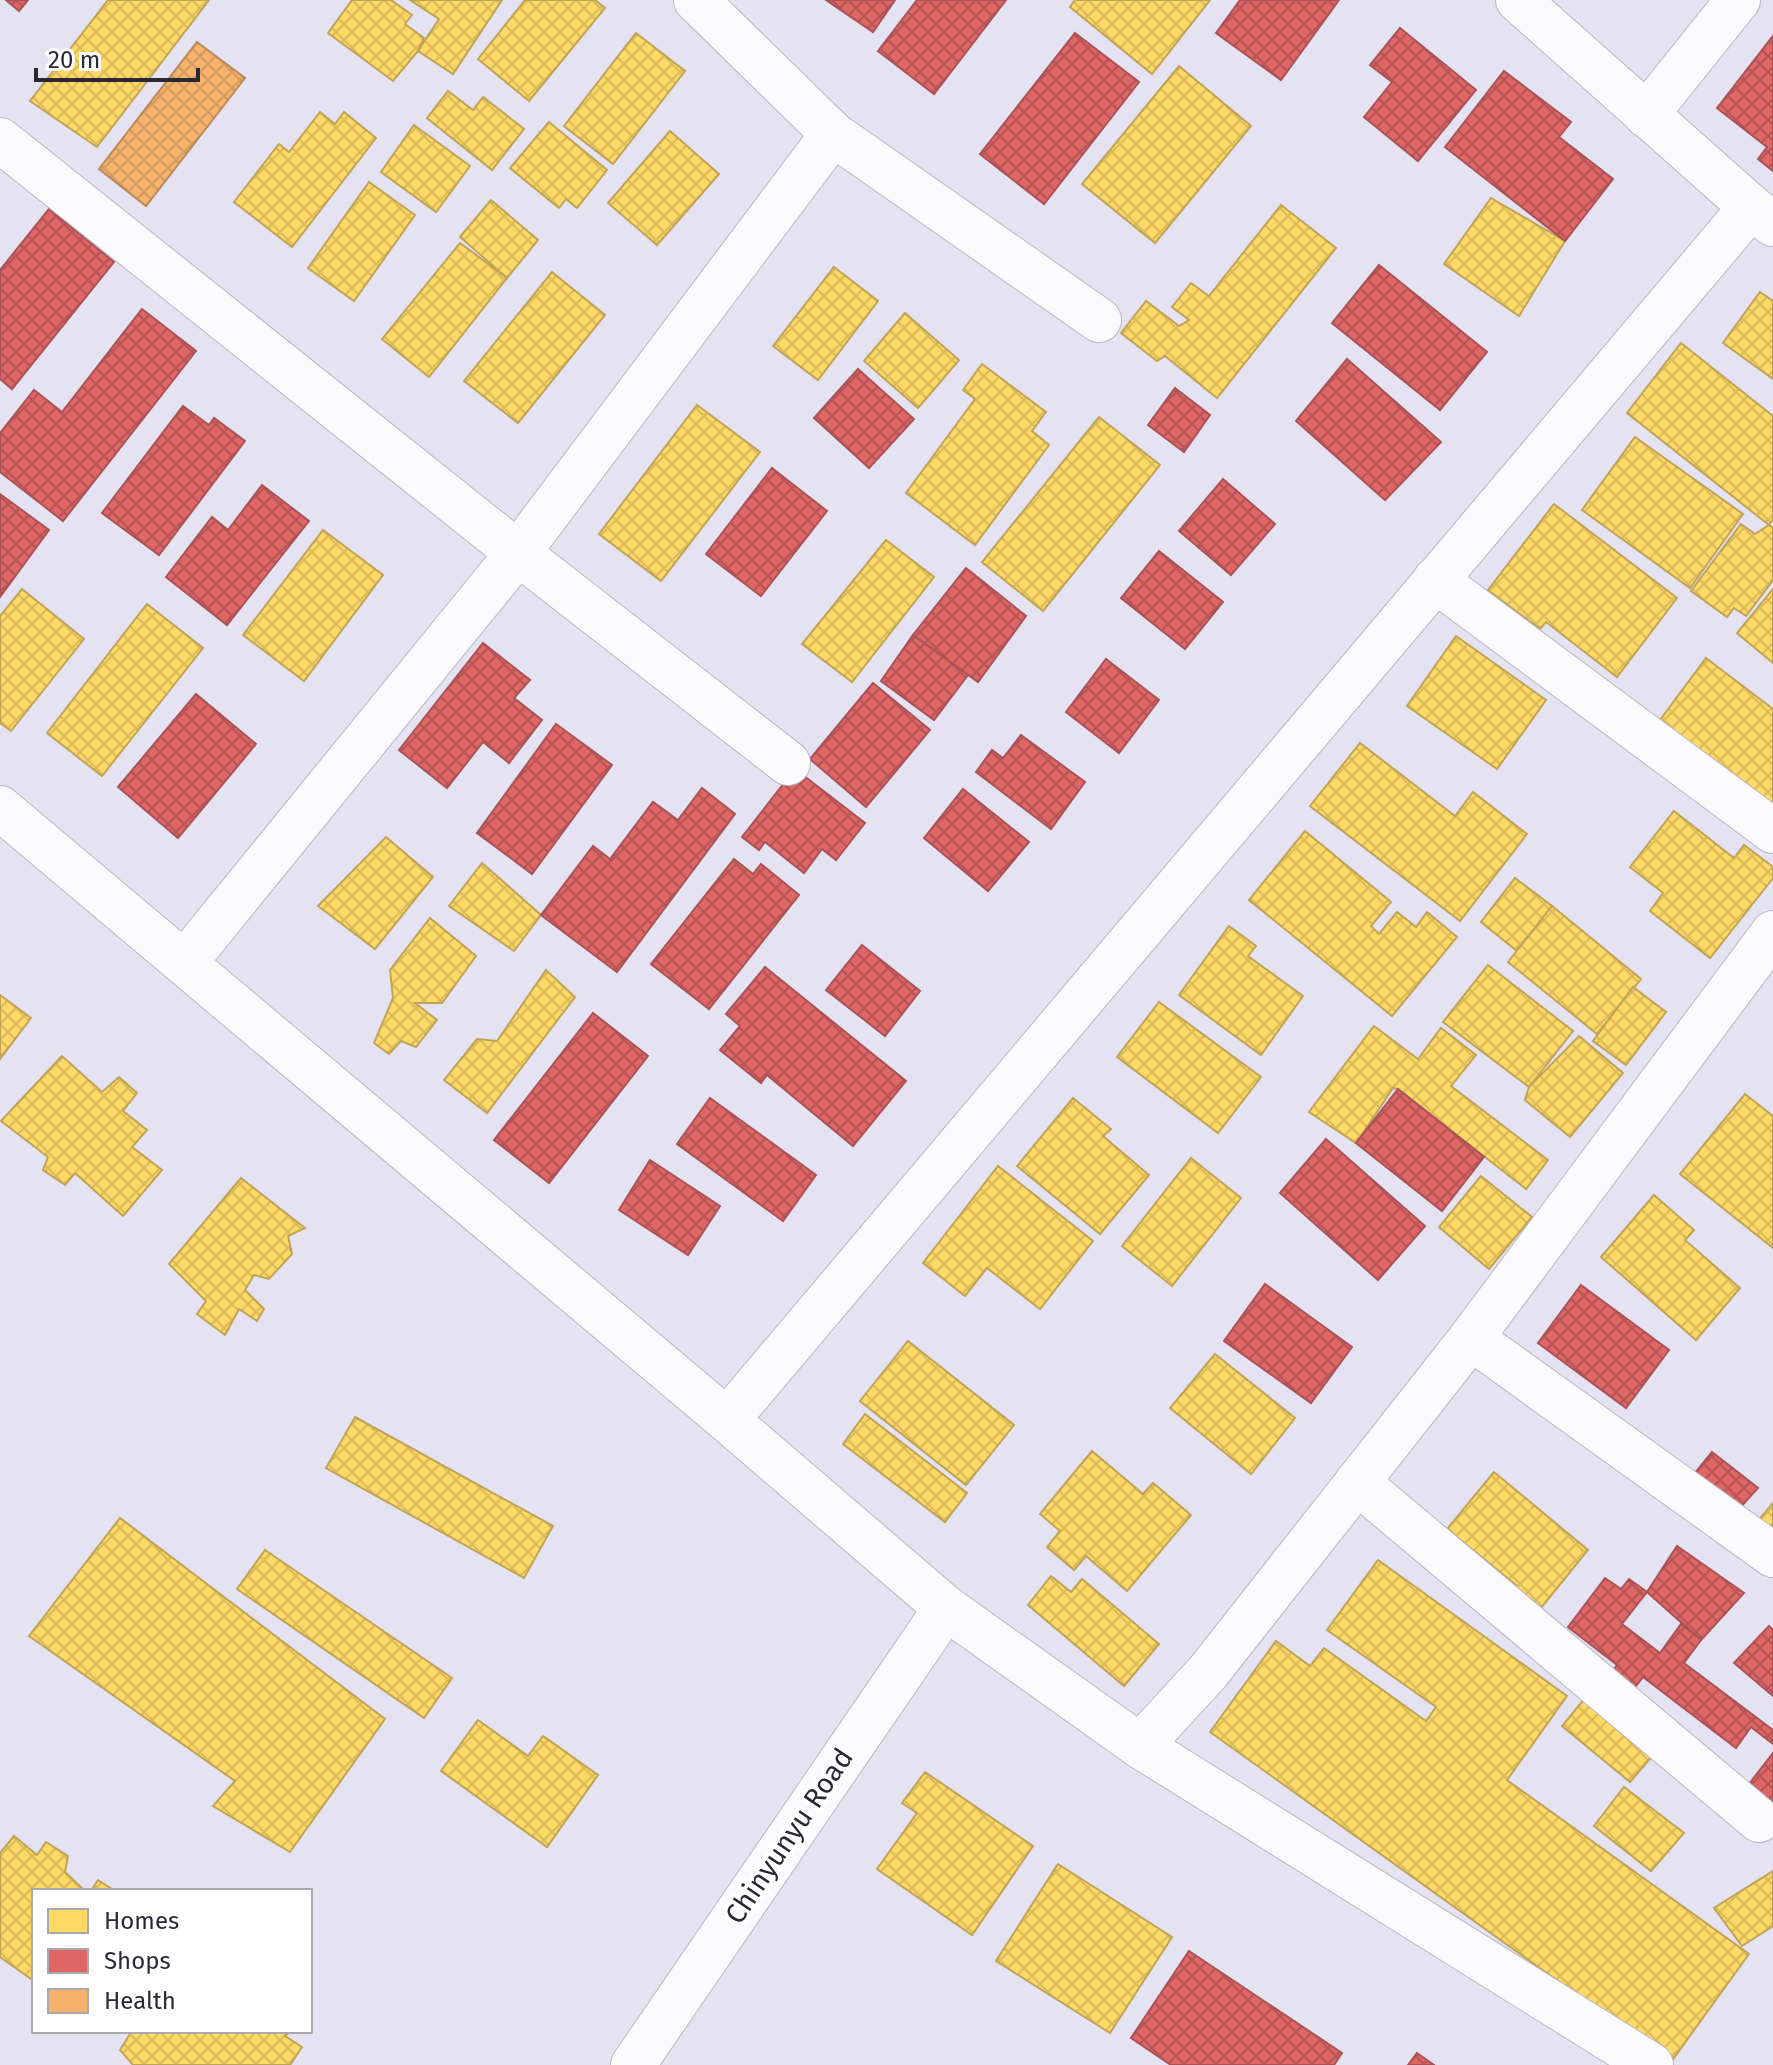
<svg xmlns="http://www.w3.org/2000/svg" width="1773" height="2065" font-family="'Fira Sans',sans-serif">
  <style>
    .homes { fill: url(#homes-cross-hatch); stroke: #bfa457; stroke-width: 2 }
    .shops { fill: url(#shops-cross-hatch); stroke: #a95357; stroke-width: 2 }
    .health { fill: url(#health-cross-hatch); stroke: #b9895a; stroke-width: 2 }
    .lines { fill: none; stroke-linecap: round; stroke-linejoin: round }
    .minor-casing { stroke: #bab7c3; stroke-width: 46 }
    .minor { stroke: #fbfbfd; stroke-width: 44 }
    .labels { text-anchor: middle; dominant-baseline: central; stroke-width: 8; stroke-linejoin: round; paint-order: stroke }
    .street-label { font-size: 28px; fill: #2a2833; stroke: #fff }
  </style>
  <defs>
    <pattern id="homes-cross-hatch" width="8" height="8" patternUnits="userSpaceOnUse" patternTransform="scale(2)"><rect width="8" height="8" fill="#ffd966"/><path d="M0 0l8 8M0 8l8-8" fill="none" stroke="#dbba59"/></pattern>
    <pattern id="shops-cross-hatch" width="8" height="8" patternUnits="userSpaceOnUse" patternTransform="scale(2)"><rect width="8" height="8" fill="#e06666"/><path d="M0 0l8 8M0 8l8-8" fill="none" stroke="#b65455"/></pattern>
    <pattern id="health-cross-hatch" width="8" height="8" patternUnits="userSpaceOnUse" patternTransform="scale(2)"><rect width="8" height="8" fill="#f6b26b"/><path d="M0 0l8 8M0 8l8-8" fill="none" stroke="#d3995d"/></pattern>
  </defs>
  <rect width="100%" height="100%" fill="#e5e2f2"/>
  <!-- homes -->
  <g class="homes">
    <path d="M 108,0 L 209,0 L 97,147 L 30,101 Z"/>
    <path d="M 352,0 L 391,0 L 412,15 L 405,24 L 424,38 L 418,51 L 393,81 L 328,33 Z"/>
    <path d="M 410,0 L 502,0 L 453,74 L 418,51 L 439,19 Z"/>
    <path d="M 525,0 L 595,0 L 605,8 L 529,101 L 478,59 Z"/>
    <path d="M 1075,0 L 1210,0 L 1152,74 L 1070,7 Z"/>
    <path d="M 636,33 L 685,71 L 613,164 L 564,126 Z"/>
    <path d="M 1179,66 L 1251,126 L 1155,243 L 1082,184 Z"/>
    <path d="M 448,91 L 473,110 L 483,97 L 524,129 L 492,170 L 427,118 Z"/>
    <path d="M 320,112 L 335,124 L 344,112 L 376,138 L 292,247 L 234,202 L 279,144 L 289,152 Z"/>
    <path d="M 549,122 L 607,170 L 577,208 L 566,199 L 559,208 L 510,168 Z"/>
    <path d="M 414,125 L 470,166 L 436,212 L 381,172 Z"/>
    <path d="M 670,131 L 719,174 L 657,245 L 608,203 Z"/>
    <path d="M 369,182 L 415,215 L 354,301 L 308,268 Z"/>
    <path d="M 1491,198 L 1565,241 L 1519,316 L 1444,264 Z"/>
    <path d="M 491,200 L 538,240 L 507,278 L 460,237 Z"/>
    <path d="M 1281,205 L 1336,248 L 1217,398 L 1165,356 L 1157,361 L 1121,333 L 1146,301 L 1179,326 L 1189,320 L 1172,307 L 1191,283 L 1209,296 Z"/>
    <path d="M 460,243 L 507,278 L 429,377 L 382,339 Z"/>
    <path d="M 834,267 L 878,301 L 818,380 L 773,346 Z"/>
    <path d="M 552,272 L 605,315 L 518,423 L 464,381 Z"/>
    <path d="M 1760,292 L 1773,301 L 1773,379 L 1723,343 Z"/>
    <path d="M 905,313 L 959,360 L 918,408 L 864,361 Z"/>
    <path d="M 1681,343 L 1773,416 L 1773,519 L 1769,525 L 1627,413 Z"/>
    <path d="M 982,364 L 1046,412 L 1032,431 L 1049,445 L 975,545 L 906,493 L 975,399 L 963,390 Z"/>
    <path d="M 697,405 L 760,452 L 661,581 L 599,534 Z"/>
    <path d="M 1099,417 L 1160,465 L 1043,611 L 982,562 Z"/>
    <path d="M 1635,437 L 1743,514 L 1690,588 L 1582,510 Z"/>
    <path d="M 1554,504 L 1677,598 L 1617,677 L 1546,622 L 1540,629 L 1488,590 Z"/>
    <path d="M 1741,524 L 1755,534 L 1769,525 L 1773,528 L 1773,580 L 1746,616 L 1734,608 L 1727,617 L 1691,591 Z"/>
    <path d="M 323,530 L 383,575 L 304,681 L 243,635 Z"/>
    <path d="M 886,540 L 934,577 L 852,682 L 802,644 Z"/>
    <path d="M 22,589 L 84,639 L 11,731 L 0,723 L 0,616 Z"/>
    <path d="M 1773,589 L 1773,663 L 1737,633 Z"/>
    <path d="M 147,604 L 203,648 L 102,776 L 47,733 Z"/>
    <path d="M 1456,636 L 1546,700 L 1497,769 L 1407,706 Z"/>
    <path d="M 1706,658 L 1773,709 L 1773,811 L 1657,724 Z"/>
    <path d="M 1360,743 L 1455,816 L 1473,792 L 1527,834 L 1460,921 L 1310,806 Z"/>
    <path d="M 1674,811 L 1734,858 L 1744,845 L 1773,867 L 1773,878 L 1710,958 L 1650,911 L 1663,893 L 1630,867 Z"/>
    <path d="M 1305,831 L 1391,902 L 1371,926 L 1379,934 L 1397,912 L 1416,927 L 1427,912 L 1457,937 L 1392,1016 L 1249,900 Z"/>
    <path d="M 386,837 L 433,877 L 375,949 L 318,906 Z"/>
    <path d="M 482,863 L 541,915 L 514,951 L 449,906 Z"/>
    <path d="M 1515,878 L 1552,906 L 1517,951 L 1481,922 Z"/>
    <path d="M 1552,906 L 1641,979 L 1597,1034 L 1508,962 Z"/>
    <path d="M 430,918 L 476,956 L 442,1003 L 415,1003 L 437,1020 L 416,1047 L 401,1041 L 389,1054 L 374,1043 L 393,998 L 390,970 Z"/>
    <path d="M 1229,926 L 1256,946 L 1248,956 L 1303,996 L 1261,1055 L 1179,995 Z"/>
    <path d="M 1488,965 L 1573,1031 L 1529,1087 L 1443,1022 Z"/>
    <path d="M 546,970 L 575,997 L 487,1113 L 444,1080 L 477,1039 L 497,1041 Z"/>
    <path d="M 1633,987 L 1666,1012 L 1626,1065 L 1593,1041 Z"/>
    <path d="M 0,995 L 31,1018 L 0,1059 Z"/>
    <path d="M 1159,1002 L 1261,1077 L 1218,1133 L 1117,1057 Z"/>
    <path d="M 1374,1026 L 1418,1059 L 1441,1028 L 1476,1055 L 1451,1086 L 1548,1160 L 1526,1189 L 1398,1089 L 1393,1088 L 1356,1143 L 1309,1112 Z"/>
    <path d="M 1579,1036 L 1623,1073 L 1570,1137 L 1525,1100 L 1529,1087 Z"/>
    <path d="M 62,1056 L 102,1092 L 119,1077 L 137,1093 L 123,1111 L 147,1130 L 132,1147 L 162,1170 L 123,1216 L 75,1173 L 65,1185 L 43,1170 L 48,1157 L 1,1121 Z"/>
    <path d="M 1745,1094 L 1773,1116 L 1773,1248 L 1680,1174 Z"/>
    <path d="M 1073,1098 L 1111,1129 L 1103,1136 L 1149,1175 L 1100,1234 L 1017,1166 Z"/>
    <path d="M 1191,1158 L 1241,1198 L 1172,1286 L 1122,1246 Z"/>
    <path d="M 998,1166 L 1093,1241 L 1040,1309 L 987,1268 L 965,1296 L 923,1263 Z"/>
    <path d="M 1481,1176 L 1532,1217 L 1489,1269 L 1439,1227 Z"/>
    <path d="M 241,1178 L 305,1228 L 288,1236 L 292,1254 L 269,1279 L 254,1275 L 245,1290 L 264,1309 L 257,1321 L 239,1309 L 225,1335 L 197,1314 L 206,1301 L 169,1264 Z"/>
    <path d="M 1654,1195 L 1694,1230 L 1685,1240 L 1740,1288 L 1696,1340 L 1601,1257 Z"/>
    <path d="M 908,1341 L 1014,1425 L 966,1485 L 860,1401 Z"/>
    <path d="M 1215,1354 L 1295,1418 L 1251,1474 L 1170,1408 Z"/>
    <path d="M 865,1414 L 967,1493 L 945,1522 L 843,1444 Z"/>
    <path d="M 355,1417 L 553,1526 L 524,1578 L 326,1468 Z"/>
    <path d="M 1092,1451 L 1143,1494 L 1153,1483 L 1191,1515 L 1127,1591 L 1086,1556 L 1074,1570 L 1047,1547 L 1060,1531 L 1040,1514 Z"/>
    <path d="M 1494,1472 L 1588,1550 L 1532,1619 L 1506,1598 L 1516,1585 L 1447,1529 Z"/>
    <path d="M 1773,1503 L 1773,1534 L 1757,1522 Z"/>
    <path d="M 120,1518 L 385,1719 L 290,1852 L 213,1806 L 235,1781 L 29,1636 Z"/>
    <path d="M 265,1550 L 452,1678 L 424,1718 L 237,1589 Z"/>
    <path d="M 1378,1560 L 1567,1696 L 1507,1780 L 1749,1954 L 1671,2062 L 1210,1732 L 1276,1641 L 1310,1666 L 1324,1648 L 1426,1721 L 1436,1707 L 1327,1630 Z"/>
    <path d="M 1051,1576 L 1071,1592 L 1082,1579 L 1159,1644 L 1124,1686 L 1028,1605 Z"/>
    <path d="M 1586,1697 L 1655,1753 L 1630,1782 L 1562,1726 Z"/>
    <path d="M 478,1720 L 528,1756 L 543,1736 L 598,1775 L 547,1847 L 441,1771 Z"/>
    <path d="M 925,1772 L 1033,1846 L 972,1935 L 877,1869 L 917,1813 L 902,1803 Z"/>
    <path d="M 1624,1787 L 1684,1833 L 1651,1871 L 1594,1826 Z"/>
    <path d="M 14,1836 L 37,1855 L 46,1842 L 68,1856 L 65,1872 L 85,1891 L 34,1891 L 34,1981 L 0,1957 L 0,1853 Z"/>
    <path d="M 1058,1864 L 1172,1937 L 1110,2033 L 996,1961 Z"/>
    <path d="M 1773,1871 L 1773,1926 L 1742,1946 L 1714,1908 Z"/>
    <path d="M 98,1880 L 115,1891 L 91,1891 Z"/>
    <path d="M 132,2031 L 291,2031 L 285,2036 L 302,2047 L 290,2065 L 133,2065 L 120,2050 Z"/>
  </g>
  <!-- shops -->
  <g class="shops">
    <path d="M 6,0 L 28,0 L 19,11 Z"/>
    <path d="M 826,0 L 895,0 L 873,32 Z"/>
    <path d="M 917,0 L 1006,0 L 934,94 L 878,51 Z"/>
    <path d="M 1240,0 L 1339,0 L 1281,80 L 1216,33 Z"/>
    <path d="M 1400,28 L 1476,90 L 1418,161 L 1364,117 L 1392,82 L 1370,65 Z"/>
    <path d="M 1075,33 L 1139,82 L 1044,204 L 980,154 Z"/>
    <path d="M 1773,36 L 1773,171 L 1758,159 L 1767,147 L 1717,108 Z"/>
    <path d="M 1504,71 L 1571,122 L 1559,137 L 1613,179 L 1565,241 L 1445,147 Z"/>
    <path d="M 49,209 L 114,262 L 12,389 L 0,379 L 0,270 Z"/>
    <path d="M 1379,265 L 1487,352 L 1440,410 L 1332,323 Z"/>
    <path d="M 142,309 L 196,351 L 63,521 L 0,472 L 0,433 L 34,390 L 62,412 Z"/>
    <path d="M 1347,359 L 1441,442 L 1385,500 L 1296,421 Z"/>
    <path d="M 858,369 L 914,419 L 869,468 L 814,418 Z"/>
    <path d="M 1175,388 L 1210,415 L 1184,452 L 1148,425 Z"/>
    <path d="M 183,406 L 209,425 L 214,418 L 245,441 L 159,555 L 102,513 Z"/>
    <path d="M 772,468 L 827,511 L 761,596 L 706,554 Z"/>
    <path d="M 1223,479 L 1275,524 L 1231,575 L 1179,531 Z"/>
    <path d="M 262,485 L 309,521 L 227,625 L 166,577 L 212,517 L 228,530 Z"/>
    <path d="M 0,494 L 49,530 L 0,597 Z"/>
    <path d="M 1159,551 L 1223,602 L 1185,649 L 1121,598 Z"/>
    <path d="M 966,568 L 1026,616 L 978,682 L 913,635 Z"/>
    <path d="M 913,635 L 968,675 L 934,720 L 881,681 Z"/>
    <path d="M 483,643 L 530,680 L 514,698 L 542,720 L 509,763 L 483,742 L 447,788 L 399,750 Z"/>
    <path d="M 1106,659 L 1159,700 L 1119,753 L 1066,712 Z"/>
    <path d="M 873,683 L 930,730 L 866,807 L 810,759 Z"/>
    <path d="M 196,694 L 256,744 L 178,838 L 118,787 Z"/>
    <path d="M 556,724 L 612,765 L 532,874 L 477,833 Z"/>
    <path d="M 1021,735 L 1085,782 L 1051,829 L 976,772 L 992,750 L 1003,758 Z"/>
    <path d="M 795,769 L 865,823 L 836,860 L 822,849 L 804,873 L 765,842 L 759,850 L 742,837 Z"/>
    <path d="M 702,788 L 735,814 L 617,972 L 541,915 L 593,846 L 610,859 L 653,802 L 678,820 Z"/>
    <path d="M 963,789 L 1029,842 L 988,891 L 924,838 Z"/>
    <path d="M 734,859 L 753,874 L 761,864 L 799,895 L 709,1009 L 651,964 Z"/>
    <path d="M 862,945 L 920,991 L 885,1036 L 826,990 Z"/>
    <path d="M 765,967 L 906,1081 L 853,1146 L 767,1075 L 761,1083 L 720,1050 L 740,1026 L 726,1014 Z"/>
    <path d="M 593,1013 L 648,1056 L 549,1183 L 494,1140 Z"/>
    <path d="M 1398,1089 L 1484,1157 L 1442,1211 L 1356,1143 Z"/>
    <path d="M 710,1098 L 816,1175 L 783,1221 L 677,1144 Z"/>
    <path d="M 1326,1139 L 1425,1226 L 1378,1280 L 1280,1193 Z"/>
    <path d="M 650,1160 L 720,1206 L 688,1255 L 619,1210 Z"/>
    <path d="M 1265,1284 L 1352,1347 L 1311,1403 L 1224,1341 Z"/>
    <path d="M 1581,1285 L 1669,1350 L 1626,1408 L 1538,1343 Z"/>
    <path d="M 1712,1452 L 1758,1488 L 1730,1519 L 1686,1484 Z"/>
    <path d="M 1677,1546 L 1744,1593 L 1701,1640 L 1647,1592 Z"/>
    <path d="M 1605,1578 L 1621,1589 L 1629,1579 L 1647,1592 L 1622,1624 L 1660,1653 L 1681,1624 L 1701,1640 L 1684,1663 L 1773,1730 L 1773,1744 L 1751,1727 L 1736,1748 L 1643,1677 L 1626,1699 L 1604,1682 L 1617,1665 L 1568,1627 Z"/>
    <path d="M 1769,1626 L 1773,1630 L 1773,1696 L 1734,1663 Z"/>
    <path d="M 1773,1753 L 1773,1802 L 1749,1784 Z"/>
    <path d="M 1189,1951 L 1342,2053 L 1334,2065 L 1171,2065 L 1131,2038 Z"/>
    <path d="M 1417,2053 L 1434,2065 L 1408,2065 Z"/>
  </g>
  <!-- health -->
  <path class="health" d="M 197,42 L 245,78 L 146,206 L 99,169 Z"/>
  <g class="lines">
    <defs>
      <g id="minor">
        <path d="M 696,0 L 833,134 L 1099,320"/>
        <path d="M 1518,0 L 1751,207 L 1773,224"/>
        <path d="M 1646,115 L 1738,0"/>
        <path d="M 0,140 L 518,553 L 788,763"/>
        <path d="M 1435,580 L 1773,831"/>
        <path d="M 0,808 L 727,1420 L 946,1608 L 1140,1746 L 1651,2065"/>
        <path d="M 185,962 L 518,553 L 833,134"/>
        <path d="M 1471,1338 L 1773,1555"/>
        <path d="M 727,1420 L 1751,207"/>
        <path d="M 1357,1482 L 1759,1820"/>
        <path d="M 1140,1746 L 1208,1672 L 1471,1338 L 1773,933"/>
        <path d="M 633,2065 L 946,1608"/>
      </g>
    </defs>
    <!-- minor casing -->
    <use href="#minor" class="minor-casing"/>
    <!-- minor -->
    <use href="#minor" class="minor"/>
  </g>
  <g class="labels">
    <!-- street labels -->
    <g class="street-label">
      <text transform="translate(789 1836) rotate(-56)">Chinyunyu Road</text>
    </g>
  </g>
  <!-- legend -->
  <rect x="32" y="1889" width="280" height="144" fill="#ffffff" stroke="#aaa9ad" stroke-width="2"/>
  <rect x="48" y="1909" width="40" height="24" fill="#ffd966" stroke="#aaa9ad" stroke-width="2"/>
  <text x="104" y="1929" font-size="24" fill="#2a2833">Homes</text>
  <rect x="48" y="1949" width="40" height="24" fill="#e06666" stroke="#aaa9ad" stroke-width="2"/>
  <text x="104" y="1969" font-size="24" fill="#2a2833">Shops</text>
  <rect x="48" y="1989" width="40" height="24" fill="#f6b26b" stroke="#aaa9ad" stroke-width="2"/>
  <text x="104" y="2009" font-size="24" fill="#2a2833">Health</text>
  <!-- scale -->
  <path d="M36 68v12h162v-12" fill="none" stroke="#2a2833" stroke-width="4"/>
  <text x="48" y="68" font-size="24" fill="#2a2833" stroke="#ffffff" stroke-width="6" paint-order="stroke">20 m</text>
</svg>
